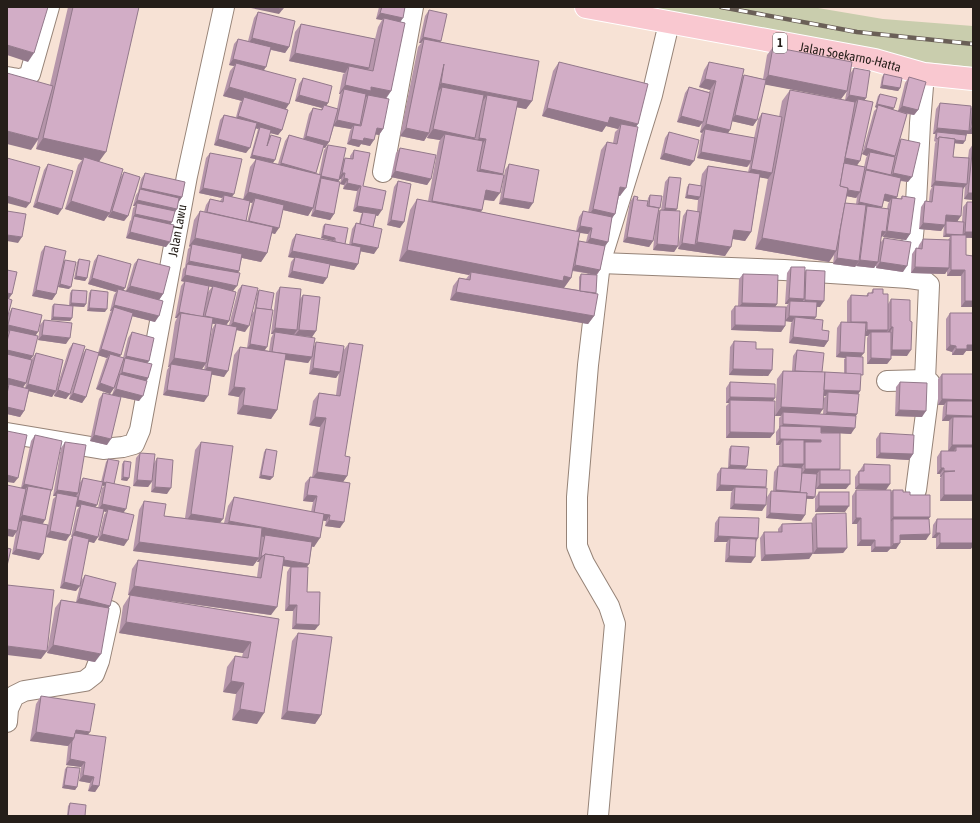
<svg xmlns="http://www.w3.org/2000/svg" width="980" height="823" font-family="'Asap Condensed',sans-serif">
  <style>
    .green { fill: #c9cdad }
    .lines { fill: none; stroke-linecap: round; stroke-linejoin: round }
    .minor-casing { stroke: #968377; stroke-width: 22 }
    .highway-casing { stroke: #fff; stroke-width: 24 }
    .minor { stroke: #fff; stroke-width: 20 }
    .highway { stroke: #f9c8d0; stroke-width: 22 }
    .rail-casing { stroke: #6a5f57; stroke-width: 4.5 }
    .rail { stroke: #fff; stroke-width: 3; stroke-dasharray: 9; stroke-linecap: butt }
    .wall { fill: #b595aa; fill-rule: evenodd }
    .shaded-wall { fill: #93798b }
    .building { fill: #d2adc6; stroke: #93798b }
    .labels { text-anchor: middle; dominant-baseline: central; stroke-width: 4; stroke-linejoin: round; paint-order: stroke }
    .shield { fill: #fff; stroke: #66625e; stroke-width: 1 }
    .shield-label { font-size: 12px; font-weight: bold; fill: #251e19 }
    .street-label { font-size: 13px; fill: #251e19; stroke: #fff }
  </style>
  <rect width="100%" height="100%" fill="#f7e2d5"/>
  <!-- green -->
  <path class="green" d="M 610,7 L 812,7 L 883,19 L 973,26 L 973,67 L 876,57 Z"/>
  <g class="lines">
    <defs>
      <g id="minor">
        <path d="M 7,77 C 17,79 22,81 30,74 L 49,7"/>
        <path d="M 383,172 L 413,7"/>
        <path d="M 600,263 L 784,270 L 909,278 L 923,280 L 929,285 L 925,380 L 928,381 L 930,383 L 916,490"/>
        <path d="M 909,278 L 916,203 L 920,123 L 924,74"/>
        <path d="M 887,381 L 925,380"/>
        <path id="s1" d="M 7,433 L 103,449 L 123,447 L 134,444 L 140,430 L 187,176 L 224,7"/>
        <path d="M 7,722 L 8,709 L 14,696 L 24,691 L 85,681 L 94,674 L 99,661 L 110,611"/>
        <path d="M 598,816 L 615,624 L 609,606 L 584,563 L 577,546 L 577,497 L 588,365 L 600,263 L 652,95 L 669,23"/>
      </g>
      <g id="highway">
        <path id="s2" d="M 586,7 L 875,60 L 924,74 L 973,79"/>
      </g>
    </defs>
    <!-- minor casing -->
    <use href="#minor" class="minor-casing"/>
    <!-- highway casing -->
    <use href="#highway" class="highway-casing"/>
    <!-- minor -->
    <use href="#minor" class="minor"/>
    <!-- highway -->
    <use href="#highway" class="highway"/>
    <defs>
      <path id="rail" d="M 721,7 L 857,32 L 973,44"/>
    </defs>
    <!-- rail casing -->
    <use href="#rail" class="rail-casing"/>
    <!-- rail -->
    <use href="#rail" class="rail"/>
  </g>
  <!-- wall -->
  <g class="wall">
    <path d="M 68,7 L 139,7 L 99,162 L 120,178 L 124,172 L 128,216 L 124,221 L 108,217 L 109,213 L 104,221 L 65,209 L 78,165 L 82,160 L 36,149 L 38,140 L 31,150 L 50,85 Z"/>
    <path d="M 379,7 L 405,7 L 400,22 L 391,91 L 386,99 L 383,129 L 379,135 L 375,134 L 370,146 L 361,144 L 359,147 L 347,144 L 350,131 L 351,129 L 334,126 L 329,142 L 325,148 L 323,147 L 316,173 L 319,174 L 324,150 L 328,145 L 344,160 L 345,158 L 350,158 L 350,156 L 354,150 L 363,186 L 378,216 L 376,215 L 373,227 L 374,254 L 361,251 L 358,264 L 354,270 L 329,265 L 323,284 L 288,277 L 291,262 L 294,258 L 288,257 L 292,240 L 296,234 L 333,242 L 333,241 L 321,238 L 323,226 L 325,224 L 345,244 L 349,245 L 352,229 L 356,223 L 359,224 L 361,215 L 362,213 L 353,211 L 357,191 L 343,189 L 344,185 L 340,184 L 341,179 L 340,179 L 338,182 L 334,214 L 330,220 L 311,216 L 313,208 L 308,216 L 283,210 L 275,234 L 272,233 L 267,253 L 261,262 L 242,258 L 233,291 L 229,321 L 226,325 L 229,325 L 238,290 L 242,285 L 245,332 L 236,330 L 224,377 L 212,374 L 204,402 L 163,395 L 167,370 L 169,367 L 168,367 L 175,322 L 177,318 L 175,318 L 181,286 L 184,282 L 181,281 L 183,269 L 185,267 L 188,249 L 190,247 L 189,246 L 194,220 L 200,211 L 204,212 L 206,205 L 210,199 L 220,201 L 222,198 L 199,193 L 206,158 L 210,153 L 232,197 L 243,200 L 250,167 L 256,159 L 250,158 L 258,129 L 256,128 L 246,153 L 214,145 L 220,120 L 224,115 L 236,117 L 240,102 L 242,101 L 223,96 L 230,71 L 234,66 L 229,65 L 234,44 L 238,39 L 248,41 L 254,18 L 258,12 L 289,47 L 285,53 L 271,50 L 264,71 L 285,110 L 282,130 L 278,135 L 270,133 L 269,137 L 271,135 L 273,163 L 278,164 L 285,141 L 289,135 L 303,139 L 309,114 L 313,108 L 320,110 L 322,108 L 295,101 L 299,84 L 303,78 L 328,103 L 326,106 L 337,109 L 340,94 L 339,94 L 343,74 L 345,73 L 289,61 L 295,32 L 301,24 L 375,39 L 378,27 L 382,20 L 376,19 ZM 250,202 L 252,203 L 247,222 L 246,221 ZM 209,286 L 212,287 L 208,292 L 204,311 ZM 212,324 L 215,324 L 212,329 L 209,346 ZM 205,365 L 204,370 L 202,369 Z"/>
    <path d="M 429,10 L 440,42 L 532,101 L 526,109 L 516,107 L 502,175 L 494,201 L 484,200 L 481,212 L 576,231 L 579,217 L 583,211 L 588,213 L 601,150 L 607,142 L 613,143 L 615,132 L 618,129 L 606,126 L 602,132 L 542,116 L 553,71 L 559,62 L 636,127 L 620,196 L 619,196 L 615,214 L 612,218 L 605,246 L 600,270 L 597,275 L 594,316 L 588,324 L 450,300 L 453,286 L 459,278 L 466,279 L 469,275 L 399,261 L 410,210 L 417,199 L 428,201 L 439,142 L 440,140 L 427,138 L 428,135 L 424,141 L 400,136 L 418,47 L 421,43 L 419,43 L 425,16 ZM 580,233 L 588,234 L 586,242 L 579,241 L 578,243 ZM 572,271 L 591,274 L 581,274 L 579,277 L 579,290 L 564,288 L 571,278 Z"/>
    <path d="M 773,47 L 847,91 L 841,99 L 765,84 L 757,120 L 753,126 L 732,121 L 728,133 L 754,138 L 758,119 L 762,113 L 779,117 L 782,101 L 790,90 L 845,100 L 850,74 L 854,68 L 866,98 L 864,100 L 857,166 L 864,167 L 866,158 L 867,156 L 862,154 L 874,111 L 877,108 L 875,107 L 878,96 L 880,94 L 894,110 L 898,111 L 905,83 L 909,77 L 918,110 L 914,115 L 907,114 L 899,142 L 901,139 L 908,182 L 900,181 L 897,197 L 896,198 L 900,199 L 902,196 L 910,234 L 906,240 L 883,237 L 883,235 L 881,237 L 881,242 L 884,238 L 903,272 L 876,268 L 876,265 L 874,268 L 856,266 L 857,264 L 855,267 L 833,264 L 834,255 L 829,262 L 755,249 L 768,178 L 760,177 L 751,232 L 745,241 L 732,239 L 725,256 L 678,249 L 683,216 L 687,210 L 697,212 L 698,200 L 685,198 L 687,187 L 689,184 L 700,186 L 702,174 L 708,166 L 748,172 L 750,164 L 747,167 L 697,158 L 701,135 L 702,133 L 700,132 L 702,123 L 699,127 L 677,122 L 685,93 L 689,87 L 709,92 L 710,90 L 699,87 L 704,70 L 709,62 L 742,77 L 744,75 L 763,79 L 767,55 ZM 847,196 L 856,198 L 857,197 L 856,204 L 845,203 ZM 884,200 L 889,202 L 888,204 L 887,209 L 882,208 Z"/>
    <path d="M 884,74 L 900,88 L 898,91 L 880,88 L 882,77 Z"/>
    <path d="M 940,103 L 971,108 L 973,106 L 973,134 L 967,134 L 963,144 L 955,143 L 953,157 L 968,158 L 969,150 L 973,144 L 973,200 L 964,199 L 965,186 L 963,189 L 957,222 L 945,221 L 945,223 L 946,221 L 962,222 L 963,207 L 967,202 L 973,202 L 973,238 L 966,238 L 966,255 L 973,256 L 973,307 L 961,307 L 961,276 L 947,276 L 947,271 L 945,274 L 911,273 L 912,254 L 916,248 L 918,248 L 919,245 L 923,239 L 948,240 L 950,237 L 943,237 L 944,226 L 941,231 L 919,229 L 921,207 L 925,201 L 929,201 L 930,191 L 932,187 L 931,187 L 935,143 L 936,142 L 934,141 L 935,135 L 935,134 L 933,134 L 936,109 Z"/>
    <path d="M 669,132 L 690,166 L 660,159 L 665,138 Z"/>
    <path d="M 400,148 L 431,179 L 427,185 L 391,177 L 396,153 Z"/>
    <path d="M 48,164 L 58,215 L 33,207 L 44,170 Z"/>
    <path d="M 509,164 L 529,209 L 499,204 L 505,170 Z"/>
    <path d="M 145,173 L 182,197 L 178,202 L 177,209 L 175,211 L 171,224 L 166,247 L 126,238 L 130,221 L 131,220 L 133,208 L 135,206 L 133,206 L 136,195 L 138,192 L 141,179 Z"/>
    <path d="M 669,177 L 675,211 L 678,246 L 674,252 L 653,250 L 655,230 L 653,241 L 649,247 L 623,242 L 630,202 L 634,196 L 637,200 L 647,206 L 648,198 L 650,195 L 658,211 L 658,213 L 660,210 L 661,210 L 665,182 Z"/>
    <path d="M 398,181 L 400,228 L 387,225 L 394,187 Z"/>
    <path d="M 45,246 L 64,262 L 65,260 L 69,289 L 58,287 L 56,294 L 52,300 L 32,296 L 41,252 Z"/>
    <path d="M 98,255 L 125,288 L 123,290 L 126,291 L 134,264 L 138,259 L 163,294 L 159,300 L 155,322 L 132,316 L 119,356 L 123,358 L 128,338 L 132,332 L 147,363 L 148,378 L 147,381 L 139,401 L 112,395 L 115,386 L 110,394 L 96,389 L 106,359 L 107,358 L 98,355 L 86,397 L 82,403 L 69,399 L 81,357 L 66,399 L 54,396 L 55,391 L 52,397 L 29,391 L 24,411 L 20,417 L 7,414 L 7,388 L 9,385 L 7,385 L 7,334 L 8,332 L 7,331 L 7,270 L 12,294 L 8,299 L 9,313 L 12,308 L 35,336 L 33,356 L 30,360 L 31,360 L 36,353 L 56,390 L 69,349 L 73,343 L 82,355 L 86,349 L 98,353 L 110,313 L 111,311 L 110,311 L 114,295 L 116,292 L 88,284 L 94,261 ZM 28,376 L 25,388 L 23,388 L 26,383 Z"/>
    <path d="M 79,259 L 87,278 L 85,281 L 74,279 L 77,262 Z"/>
    <path d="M 791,267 L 805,272 L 806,270 L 820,307 L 817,307 L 816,317 L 814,319 L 828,341 L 824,347 L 789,343 L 791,323 L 792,322 L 785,321 L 785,326 L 781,332 L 731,330 L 731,311 L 735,306 L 738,306 L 739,279 L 743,274 L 777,304 L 775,307 L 786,307 L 788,304 L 785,304 L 787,273 Z"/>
    <path d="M 280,287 L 300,299 L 303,295 L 316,331 L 312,337 L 297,335 L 314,346 L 316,342 L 343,351 L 349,343 L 345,456 L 347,476 L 343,482 L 340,528 L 325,526 L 326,521 L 323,520 L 314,547 L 312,546 L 309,564 L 306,567 L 307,592 L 315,630 L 292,629 L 293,611 L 285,611 L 287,572 L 290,567 L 283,566 L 271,615 L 133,596 L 279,619 L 257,724 L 232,720 L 236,694 L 223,692 L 227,667 L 235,656 L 242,657 L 243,653 L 119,633 L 123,606 L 130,595 L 128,595 L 132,569 L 138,560 L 257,577 L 259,562 L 257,562 L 258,559 L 253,566 L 133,551 L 139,510 L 144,501 L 164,516 L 185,518 L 195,450 L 201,442 L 220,523 L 224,523 L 228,506 L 234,497 L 311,512 L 313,502 L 303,501 L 305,483 L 310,477 L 312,477 L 320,427 L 309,425 L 313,401 L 319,393 L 336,395 L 339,373 L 336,378 L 309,374 L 311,359 L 308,363 L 285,360 L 277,410 L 271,419 L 237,414 L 239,397 L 228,395 L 234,355 L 240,347 L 247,348 L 252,314 L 254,311 L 257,293 L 259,290 L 265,350 L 269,351 L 271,338 L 273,334 L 271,334 L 276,293 Z"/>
    <path d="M 873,289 L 883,294 L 888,304 L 891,299 L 907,356 L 891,356 L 891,359 L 887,364 L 867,364 L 867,338 L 868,336 L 865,336 L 861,357 L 860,391 L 858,394 L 857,414 L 856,416 L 851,434 L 840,433 L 840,469 L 839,470 L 846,489 L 816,489 L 813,499 L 806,499 L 805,515 L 801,521 L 766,518 L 767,497 L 771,491 L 773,491 L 774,472 L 778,466 L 779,466 L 779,446 L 780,445 L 776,445 L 776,432 L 779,428 L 779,418 L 781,416 L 775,416 L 777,379 L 783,371 L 792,371 L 793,356 L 797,350 L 822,372 L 844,373 L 844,359 L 846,358 L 836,357 L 837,328 L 841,322 L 847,322 L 847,301 L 851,295 L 866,296 L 868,293 L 871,293 ZM 824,396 L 826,396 L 824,398 L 823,414 L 820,414 Z"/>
    <path d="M 72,290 L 86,304 L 84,307 L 73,306 L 72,318 L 70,321 L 51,320 L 52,306 L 54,304 L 69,305 L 70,293 Z"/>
    <path d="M 91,290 L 105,312 L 87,311 L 89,293 Z"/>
    <path d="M 950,313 L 973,313 L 973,349 L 972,351 L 966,351 L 963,355 L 952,355 L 952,352 L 946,350 L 946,319 Z"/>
    <path d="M 44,320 L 66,344 L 38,340 L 40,325 Z"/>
    <path d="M 734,341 L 756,349 L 772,370 L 768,376 L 729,375 L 730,347 Z"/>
    <path d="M 942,374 L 973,401 L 973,445 L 972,447 L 973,447 L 973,499 L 972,501 L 940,501 L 940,478 L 941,477 L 940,477 L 940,474 L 937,474 L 937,457 L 941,451 L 954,451 L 948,451 L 949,422 L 949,421 L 942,421 L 943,407 L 944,405 L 938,405 L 938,379 Z"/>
    <path d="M 730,382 L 773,401 L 774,433 L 770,438 L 726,438 L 726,406 L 729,403 L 726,403 L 726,388 Z"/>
    <path d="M 900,382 L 922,417 L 895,416 L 896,387 Z"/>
    <path d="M 103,393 L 107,445 L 90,441 L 99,399 Z"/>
    <path d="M 880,433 L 913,454 L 909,460 L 876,458 L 876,439 Z"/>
    <path d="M 35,435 L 52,490 L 51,492 L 43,524 L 48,525 L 53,499 L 56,496 L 53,496 L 61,448 L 65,442 L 79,484 L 83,478 L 101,482 L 106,462 L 108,459 L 114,484 L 123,512 L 124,546 L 98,540 L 104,515 L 106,512 L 104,511 L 98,537 L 94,543 L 89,541 L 76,591 L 60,588 L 69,541 L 72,537 L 71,537 L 77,510 L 79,507 L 76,506 L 66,541 L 46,537 L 39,560 L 12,554 L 16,532 L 13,537 L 21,488 L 31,441 ZM 102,485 L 104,486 L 102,488 L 98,508 L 95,507 Z"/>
    <path d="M 731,446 L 747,466 L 745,469 L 766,487 L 765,488 L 762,511 L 730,509 L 731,493 L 732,491 L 716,491 L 717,474 L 721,468 L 728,468 L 729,449 Z"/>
    <path d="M 266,449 L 273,477 L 270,480 L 259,478 L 264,452 Z"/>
    <path d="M 140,453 L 154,463 L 157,458 L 167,494 L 151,492 L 152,482 L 148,487 L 133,486 L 136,458 Z"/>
    <path d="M 124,461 L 129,478 L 127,481 L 121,480 L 122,464 Z"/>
    <path d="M 864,464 L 886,490 L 855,489 L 855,477 L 859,471 L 860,471 L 860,470 Z"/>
    <path d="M 856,490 L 891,492 L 893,490 L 903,492 L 910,495 L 929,519 L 926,540 L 900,540 L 896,549 L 890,549 L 887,552 L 871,552 L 871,546 L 857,546 L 857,524 L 852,524 L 852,496 Z"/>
    <path d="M 819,492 L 845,512 L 815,512 L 815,498 Z"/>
    <path d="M 816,514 L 847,548 L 843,553 L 813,554 L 813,553 L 809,559 L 761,561 L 760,538 L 764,532 L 778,532 L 778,529 L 782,524 L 813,548 L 812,519 Z"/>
    <path d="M 719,517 L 758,538 L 756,542 L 751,563 L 725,562 L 726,544 L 727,542 L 714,542 L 715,523 Z"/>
    <path d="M 937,519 L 971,549 L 936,549 L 936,538 L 932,538 L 933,525 Z"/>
    <path d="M 85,575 L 110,606 L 108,608 L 95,662 L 47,653 L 55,608 L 61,600 L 76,602 L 81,581 Z"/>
    <path d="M 298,633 L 321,715 L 315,724 L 281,719 L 292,641 Z"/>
    <path d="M 41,696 L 88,735 L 99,786 L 95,792 L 88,791 L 90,783 L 79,781 L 81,767 L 66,765 L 68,746 L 30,741 L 36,704 Z"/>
    <path d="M 67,767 L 77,787 L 75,790 L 62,788 L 65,769 Z"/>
    <path d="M 70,803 L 85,816 L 67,816 L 68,806 Z"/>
  </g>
  <!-- shaded-wall -->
  <g class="shaded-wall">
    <path d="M 246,7 L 275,7 L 283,9 L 279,14 Z"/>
    <path d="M 380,13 L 403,18 L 399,24 L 384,18 L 382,20 L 376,19 Z"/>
    <path d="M 423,37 L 441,41 L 437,47 L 424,39 L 421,43 L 419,43 Z"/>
    <path d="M 252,38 L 289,47 L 285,53 L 248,44 Z"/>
    <path d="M 7,45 L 34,53 L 28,62 L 7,55 Z"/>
    <path d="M 295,53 L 369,68 L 363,77 L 349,66 L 345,73 L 289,61 Z"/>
    <path d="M 233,59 L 266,67 L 262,72 L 236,63 L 234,66 L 229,65 Z"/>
    <path d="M 768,75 L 847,91 L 841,99 L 762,84 Z"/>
    <path d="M 705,79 L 716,81 L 710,90 L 699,87 Z"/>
    <path d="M 441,83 L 532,101 L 526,109 L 486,101 L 487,95 L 483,101 L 441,92 L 442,87 L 438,92 L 435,91 Z"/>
    <path d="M 345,85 L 371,87 L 391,91 L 385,99 L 367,96 L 365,99 L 344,89 L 340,94 L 339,94 Z"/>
    <path d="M 882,85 L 900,88 L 898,91 L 880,88 Z"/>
    <path d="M 229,87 L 289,104 L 284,112 L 244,97 L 242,101 L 223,96 Z"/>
    <path d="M 299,95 L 328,103 L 324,109 L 324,105 L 322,108 L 295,101 Z"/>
    <path d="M 849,95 L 866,98 L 862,104 L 858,99 L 855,103 L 845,101 Z"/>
    <path d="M 877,104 L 894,108 L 892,111 L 878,105 L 877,108 L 875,107 Z"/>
    <path d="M 902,106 L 918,110 L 914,115 L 898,111 Z"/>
    <path d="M 547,108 L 610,117 L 638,124 L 632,133 L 621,124 L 618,129 L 606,126 L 602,132 L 542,116 Z"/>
    <path d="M 735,115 L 757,120 L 753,126 L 731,121 Z"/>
    <path d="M 238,116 L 282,130 L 278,135 L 259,130 L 260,127 L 258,129 L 234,122 Z"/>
    <path d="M 681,116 L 703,122 L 699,127 L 677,122 Z"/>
    <path d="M 337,120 L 360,125 L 356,130 L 354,125 L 351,129 L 333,126 Z"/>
    <path d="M 706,124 L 730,130 L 725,138 L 705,129 L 702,133 L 700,132 Z"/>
    <path d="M 377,128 L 383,129 L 379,135 L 373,134 Z"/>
    <path d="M 406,128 L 429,133 L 424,141 L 400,136 Z"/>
    <path d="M 937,128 L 969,131 L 965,137 L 937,132 L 935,134 L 933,134 Z"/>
    <path d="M 971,128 L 973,128 L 973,134 L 967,134 Z"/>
    <path d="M 433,129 L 475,138 L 469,146 L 445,134 L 440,140 L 427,138 Z"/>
    <path d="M 7,131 L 38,139 L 31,150 L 7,144 Z"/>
    <path d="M 306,136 L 329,142 L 325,148 L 302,142 Z"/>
    <path d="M 43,138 L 106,152 L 98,163 L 84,157 L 82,160 L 36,149 Z"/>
    <path d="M 364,138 L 374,140 L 370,146 L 361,144 L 359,147 L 347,144 L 351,139 Z"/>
    <path d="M 479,138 L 486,139 L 480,147 L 473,146 Z"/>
    <path d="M 218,139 L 250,148 L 246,153 L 214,145 Z"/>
    <path d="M 939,139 L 965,141 L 963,144 L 938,142 Z"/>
    <path d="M 866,148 L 895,156 L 891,162 L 870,152 L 867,156 L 862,154 Z"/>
    <path d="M 701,152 L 751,161 L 747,167 L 697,158 Z"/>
    <path d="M 664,153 L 694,161 L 690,166 L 660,159 Z"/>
    <path d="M 252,155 L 275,160 L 273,163 L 250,158 Z"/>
    <path d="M 845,158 L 860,161 L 856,167 L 843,164 Z"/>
    <path d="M 281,163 L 316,173 L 277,169 Z"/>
    <path d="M 480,169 L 503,174 L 497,182 L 474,177 Z"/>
    <path d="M 751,169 L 772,173 L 768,179 L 747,175 Z"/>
    <path d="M 866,169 L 891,175 L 887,180 L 866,170 L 862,175 Z"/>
    <path d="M 395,171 L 431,179 L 427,185 L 391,177 Z"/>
    <path d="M 342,173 L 345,173 L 341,179 L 338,179 Z"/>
    <path d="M 893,173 L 912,177 L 908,182 L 889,178 Z"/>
    <path d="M 321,176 L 339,180 L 335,186 L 321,178 L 319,182 Z"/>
    <path d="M 344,178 L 348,179 L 344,185 L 340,184 Z"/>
    <path d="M 935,181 L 967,184 L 963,189 L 934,185 L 932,187 L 931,187 Z"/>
    <path d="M 347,183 L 361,186 L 357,191 L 343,189 Z"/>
    <path d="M 620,187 L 626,188 L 620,196 L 615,195 Z"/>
    <path d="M 141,188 L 182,197 L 178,203 L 139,191 Z"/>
    <path d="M 203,188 L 234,194 L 230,200 L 224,195 L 222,198 L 199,193 Z"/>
    <path d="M 839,189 L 860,192 L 856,198 L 835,194 Z"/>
    <path d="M 486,190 L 500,193 L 494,201 L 480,199 Z"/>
    <path d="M 248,192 L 313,208 L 308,216 L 254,203 L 255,198 L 252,203 L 242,201 Z"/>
    <path d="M 968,193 L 973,193 L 973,200 L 964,199 Z"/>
    <path d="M 885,194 L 897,197 L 893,202 L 892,198 L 889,202 L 881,200 Z"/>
    <path d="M 687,195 L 700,197 L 698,200 L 685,198 Z"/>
    <path d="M 7,196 L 30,203 L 26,208 L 7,203 Z"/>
    <path d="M 503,198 L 533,203 L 529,209 L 499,204 Z"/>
    <path d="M 137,200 L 177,209 L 173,215 L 137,203 L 135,206 L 133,206 Z"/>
    <path d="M 71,201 L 110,213 L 104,221 L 65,209 Z"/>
    <path d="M 432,201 L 482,210 L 476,219 L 427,209 Z"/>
    <path d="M 37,202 L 62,209 L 58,215 L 33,207 Z"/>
    <path d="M 859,202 L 882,207 L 878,213 L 867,206 L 865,210 L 855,208 Z"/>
    <path d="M 357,206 L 382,210 L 378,216 L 362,213 L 363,212 L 362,213 L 353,211 Z"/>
    <path d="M 665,208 L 677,209 L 673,215 L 661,213 Z"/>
    <path d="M 593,209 L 615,214 L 609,222 L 587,218 Z"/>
    <path d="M 315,210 L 334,214 L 330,220 L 311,216 Z"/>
    <path d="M 112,211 L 128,216 L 124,221 L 108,217 Z"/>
    <path d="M 207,212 L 246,221 L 242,226 L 203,218 Z"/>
    <path d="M 135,214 L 172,222 L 168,228 L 134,216 L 131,220 Z"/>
    <path d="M 946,215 L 961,216 L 957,222 L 942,221 Z"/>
    <path d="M 391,220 L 404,222 L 400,228 L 387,225 Z"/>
    <path d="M 249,221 L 279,228 L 275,234 L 245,226 Z"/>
    <path d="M 923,223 L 945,225 L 941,231 L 919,229 Z"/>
    <path d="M 580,226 L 592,228 L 588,234 L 576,232 Z"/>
    <path d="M 734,230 L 751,232 L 745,241 L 728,238 Z"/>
    <path d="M 882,231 L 886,232 L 882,237 L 878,237 Z"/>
    <path d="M 887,231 L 910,234 L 906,240 L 883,237 Z"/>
    <path d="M 130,232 L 170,242 L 166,247 L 126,238 Z"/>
    <path d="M 965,232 L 973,232 L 973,238 L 951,237 L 951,235 L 950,237 L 943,237 L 946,234 L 963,235 Z"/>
    <path d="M 7,235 L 22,237 L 18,243 L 7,241 Z"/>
    <path d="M 323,235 L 335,238 L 333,241 L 321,238 Z"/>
    <path d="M 627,237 L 653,241 L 649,247 L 623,242 Z"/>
    <path d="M 195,238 L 267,253 L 261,262 L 192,247 L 192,244 L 190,247 L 189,246 Z"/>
    <path d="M 590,238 L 608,242 L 604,248 L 586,244 Z"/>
    <path d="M 762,238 L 836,251 L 829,262 L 755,249 Z"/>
    <path d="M 697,242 L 731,247 L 725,256 L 678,249 L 682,243 L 695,245 Z"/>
    <path d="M 352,243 L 378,248 L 374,254 L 348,249 Z"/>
    <path d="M 657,244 L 678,246 L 674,252 L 653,250 Z"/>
    <path d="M 407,250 L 564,276 L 571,278 L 563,289 L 471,272 L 469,275 L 399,261 Z"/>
    <path d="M 292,251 L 358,264 L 354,270 L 294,258 L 295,257 L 294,258 L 288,257 Z"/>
    <path d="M 837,258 L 859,261 L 855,267 L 833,264 Z"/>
    <path d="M 860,260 L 878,262 L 874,268 L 856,266 Z"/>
    <path d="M 189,261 L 239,271 L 235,277 L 187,264 L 185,267 Z"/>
    <path d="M 880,262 L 907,266 L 903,272 L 876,268 Z"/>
    <path d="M 575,265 L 600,270 L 596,275 L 571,270 Z"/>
    <path d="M 915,267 L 949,268 L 945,274 L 911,273 Z"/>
    <path d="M 951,270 L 965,270 L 961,276 L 947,276 Z"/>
    <path d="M 292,271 L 327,278 L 323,284 L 288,277 Z"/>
    <path d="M 185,275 L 237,286 L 233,291 L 181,281 Z"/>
    <path d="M 76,276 L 87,278 L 85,281 L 74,279 Z"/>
    <path d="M 92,278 L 125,288 L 121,293 L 118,289 L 116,292 L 88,284 Z"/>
    <path d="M 60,284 L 71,287 L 69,289 L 58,287 Z"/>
    <path d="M 130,286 L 163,294 L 159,300 L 126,291 Z"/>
    <path d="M 36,290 L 56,294 L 52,300 L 32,296 Z"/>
    <path d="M 456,292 L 594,316 L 588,324 L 450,300 Z"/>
    <path d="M 7,293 L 12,294 L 8,300 L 7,299 Z"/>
    <path d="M 789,298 L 804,299 L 800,305 L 790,301 L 788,304 L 785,304 Z"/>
    <path d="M 805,300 L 824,301 L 820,307 L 801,306 Z"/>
    <path d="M 965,301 L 973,301 L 973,307 L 961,307 Z"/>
    <path d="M 71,303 L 86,304 L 84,307 L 69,306 Z"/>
    <path d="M 742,303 L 777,304 L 773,310 L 738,308 Z"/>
    <path d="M 114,305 L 159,316 L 155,322 L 112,311 L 114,307 L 111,311 L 110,311 Z"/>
    <path d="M 89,308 L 107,309 L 105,312 L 87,311 Z"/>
    <path d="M 179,312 L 203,317 L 181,313 L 177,318 L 175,318 Z"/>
    <path d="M 205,316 L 229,321 L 225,327 L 216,323 L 215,324 L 201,321 Z"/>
    <path d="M 789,316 L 816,317 L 812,322 L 795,317 L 792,322 L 785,321 Z"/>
    <path d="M 53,317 L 72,318 L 70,321 L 51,320 Z"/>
    <path d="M 233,322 L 249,326 L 245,332 L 229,328 Z"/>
    <path d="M 851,322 L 867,322 L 863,328 L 847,327 Z"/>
    <path d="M 8,325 L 38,332 L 34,338 L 10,330 L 8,332 L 7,331 L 7,327 Z"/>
    <path d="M 735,325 L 785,326 L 781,332 L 731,330 Z"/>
    <path d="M 891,327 L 893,327 L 889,333 L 887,333 Z"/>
    <path d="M 275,328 L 297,330 L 293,336 L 275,332 L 273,334 L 271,334 Z"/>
    <path d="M 299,330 L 316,331 L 312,337 L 295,335 Z"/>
    <path d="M 867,330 L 888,330 L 884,336 L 871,332 L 868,336 L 863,336 Z"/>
    <path d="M 42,335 L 70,338 L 66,344 L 38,340 Z"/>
    <path d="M 793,337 L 828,341 L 824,347 L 789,343 Z"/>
    <path d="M 250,344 L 267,347 L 263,353 L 246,350 Z"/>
    <path d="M 950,345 L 956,346 L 952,352 L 946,350 Z"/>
    <path d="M 967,345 L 973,345 L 973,349 L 972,351 L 966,351 L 963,355 L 952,355 L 956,349 Z"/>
    <path d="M 101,349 L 121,355 L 117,360 L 110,354 L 107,358 L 97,355 Z"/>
    <path d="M 7,350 L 33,356 L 29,362 L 7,357 Z"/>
    <path d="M 892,350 L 911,350 L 907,356 L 888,355 Z"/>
    <path d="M 272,352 L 312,357 L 308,363 L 268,357 Z"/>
    <path d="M 840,352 L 864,353 L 860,358 L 846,356 L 846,358 L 836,357 Z"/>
    <path d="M 126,356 L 149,361 L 145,366 L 125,358 Z"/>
    <path d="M 174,358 L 206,363 L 200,372 L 171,364 L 169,367 L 168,367 Z"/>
    <path d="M 871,358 L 891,359 L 887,364 L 867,364 Z"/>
    <path d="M 207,367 L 228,371 L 224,377 L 203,373 Z"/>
    <path d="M 313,368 L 340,372 L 336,378 L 309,374 Z"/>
    <path d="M 733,369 L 772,370 L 768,376 L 729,375 Z"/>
    <path d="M 122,372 L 148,378 L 144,384 L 120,374 L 118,377 Z"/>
    <path d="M 7,378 L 26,383 L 22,388 L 7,385 Z"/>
    <path d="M 100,383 L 114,388 L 110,394 L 96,389 Z"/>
    <path d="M 28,384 L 56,391 L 52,397 L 24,390 Z"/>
    <path d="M 234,387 L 245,388 L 239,397 L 228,395 Z"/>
    <path d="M 116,389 L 143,396 L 139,401 L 112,395 Z"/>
    <path d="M 58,390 L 70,394 L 66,399 L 54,396 Z"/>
    <path d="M 167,390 L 208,396 L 204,402 L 163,395 Z"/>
    <path d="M 824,390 L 860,391 L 856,397 L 828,392 L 826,396 L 820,395 Z"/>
    <path d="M 73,393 L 86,397 L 82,403 L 69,399 Z"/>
    <path d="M 730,397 L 775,398 L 771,404 L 730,400 L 729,403 L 726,403 Z"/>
    <path d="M 942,399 L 973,400 L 973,401 L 970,406 L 947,401 L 944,405 L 938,405 Z"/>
    <path d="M 243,405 L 277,410 L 271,419 L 237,414 Z"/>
    <path d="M 7,407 L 24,411 L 20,417 L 7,414 Z"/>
    <path d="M 781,407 L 823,409 L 817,418 L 783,412 L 781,416 L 775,416 Z"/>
    <path d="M 899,410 L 926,411 L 922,417 L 895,416 Z"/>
    <path d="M 827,412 L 857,414 L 853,420 L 823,418 Z"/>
    <path d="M 946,415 L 973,416 L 973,419 L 953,417 L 949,421 L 942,421 Z"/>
    <path d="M 315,417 L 326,418 L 320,427 L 309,425 Z"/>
    <path d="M 783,424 L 855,428 L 851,434 L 780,430 L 780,428 Z"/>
    <path d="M 730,432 L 774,433 L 770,438 L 726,438 Z"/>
    <path d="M 94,435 L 111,439 L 107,445 L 90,441 Z"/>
    <path d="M 780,439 L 821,440 L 817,446 L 805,442 L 803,445 L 783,440 L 780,445 L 776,445 Z"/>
    <path d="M 952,445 L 973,445 L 969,451 L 956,447 L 954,451 L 948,451 Z"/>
    <path d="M 880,453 L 913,454 L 909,460 L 876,458 Z"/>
    <path d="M 783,464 L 804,464 L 800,470 L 779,470 Z"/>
    <path d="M 730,465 L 747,466 L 745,469 L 728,468 Z"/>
    <path d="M 941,468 L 944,468 L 940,474 L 937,474 Z"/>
    <path d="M 805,469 L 840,469 L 836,475 L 820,470 L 816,475 L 802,474 Z"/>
    <path d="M 944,471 L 955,471 L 944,472 L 941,477 L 940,477 Z"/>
    <path d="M 317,472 L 347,476 L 341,485 L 311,480 Z"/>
    <path d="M 7,475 L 18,478 L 14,483 L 7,482 Z"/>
    <path d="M 261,475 L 273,477 L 270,480 L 259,478 Z"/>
    <path d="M 123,477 L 129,478 L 127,481 L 121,480 Z"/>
    <path d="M 137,480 L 152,481 L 148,487 L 133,486 Z"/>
    <path d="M 103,482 L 106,483 L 104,486 L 101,485 Z"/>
    <path d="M 24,484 L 52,490 L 48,495 L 28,486 L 25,490 L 20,490 Z"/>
    <path d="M 820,484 L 850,484 L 846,489 L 816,489 Z"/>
    <path d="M 859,484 L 890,484 L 886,490 L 855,489 Z"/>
    <path d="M 720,485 L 766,487 L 762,493 L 735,487 L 732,491 L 716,491 Z"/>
    <path d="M 155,487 L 171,488 L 167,494 L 151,492 Z"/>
    <path d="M 57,490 L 78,493 L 74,499 L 57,493 L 56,496 L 53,496 Z"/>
    <path d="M 776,490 L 801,492 L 797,497 L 772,496 Z"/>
    <path d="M 307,495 L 317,496 L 313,502 L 303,501 Z"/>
    <path d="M 800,495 L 815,497 L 813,499 L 798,498 Z"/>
    <path d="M 944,495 L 973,495 L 973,499 L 972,501 L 940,501 Z"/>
    <path d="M 78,500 L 97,505 L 93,510 L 81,504 L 79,507 L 74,506 Z"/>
    <path d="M 102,504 L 126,509 L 122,515 L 108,509 L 106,512 L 98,510 Z"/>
    <path d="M 734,504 L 766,505 L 762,511 L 730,509 Z"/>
    <path d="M 819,506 L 849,506 L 845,512 L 815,512 Z"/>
    <path d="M 314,513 L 330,515 L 326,521 L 310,519 Z"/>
    <path d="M 770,513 L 805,515 L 801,521 L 766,518 Z"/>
    <path d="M 191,514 L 223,519 L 217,527 L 185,523 Z"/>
    <path d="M 22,515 L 45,520 L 41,526 L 22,520 L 20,522 L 18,521 Z"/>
    <path d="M 893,517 L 930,517 L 926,523 L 893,519 L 890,523 L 889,523 Z"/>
    <path d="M 856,518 L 861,518 L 857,524 L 852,524 Z"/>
    <path d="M 329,520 L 344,522 L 340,528 L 325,526 Z"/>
    <path d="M 229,521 L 320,538 L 314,547 L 264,537 L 265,535 L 264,537 L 223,529 Z"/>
    <path d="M 7,529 L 17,531 L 13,537 L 7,536 Z"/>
    <path d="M 50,531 L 70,535 L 66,541 L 46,537 Z"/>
    <path d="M 75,531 L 98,537 L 94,543 L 73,538 L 73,535 L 71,537 Z"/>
    <path d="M 936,533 L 940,533 L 936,538 L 932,538 Z"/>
    <path d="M 102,534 L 128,540 L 124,546 L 98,540 Z"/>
    <path d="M 930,534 L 926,540 L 896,540 L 900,535 Z"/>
    <path d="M 718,536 L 758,538 L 754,543 L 730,538 L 727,542 L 714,542 Z"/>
    <path d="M 861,540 L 875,540 L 871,546 L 857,546 Z"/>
    <path d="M 139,542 L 259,558 L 253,566 L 133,551 Z"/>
    <path d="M 900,543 L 896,549 L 890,549 L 887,552 L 871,552 L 875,547 L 891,547 L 893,544 Z"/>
    <path d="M 940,543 L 973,543 L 973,546 L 971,549 L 936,549 Z"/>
    <path d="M 817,548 L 847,548 L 843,553 L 813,554 Z"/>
    <path d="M 16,549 L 43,554 L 39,560 L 12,554 Z"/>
    <path d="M 813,553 L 809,559 L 761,561 L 765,555 Z"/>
    <path d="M 261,556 L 263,556 L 259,562 L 257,562 Z"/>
    <path d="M 729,556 L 755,557 L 751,563 L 725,562 Z"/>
    <path d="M 264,557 L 309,564 L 305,569 L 264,563 Z"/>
    <path d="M 64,582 L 80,586 L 76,591 L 60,588 Z"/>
    <path d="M 134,586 L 277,607 L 271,615 L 128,595 Z"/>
    <path d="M 79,598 L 110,606 L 106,612 L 75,604 Z"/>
    <path d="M 289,605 L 297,605 L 293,611 L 285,611 Z"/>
    <path d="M 126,622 L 251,642 L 243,653 L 119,633 Z"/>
    <path d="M 296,624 L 319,625 L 315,630 L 292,629 Z"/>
    <path d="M 53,645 L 101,654 L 95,662 L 47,653 Z"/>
    <path d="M 7,646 L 47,651 L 41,659 L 7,655 Z"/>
    <path d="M 231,681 L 244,683 L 236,694 L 223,692 Z"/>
    <path d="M 240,709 L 264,713 L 257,724 L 232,720 Z"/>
    <path d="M 287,711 L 321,715 L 315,724 L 281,719 Z"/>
    <path d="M 76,730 L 90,732 L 84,740 L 74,739 L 68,746 L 30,741 L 36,732 Z"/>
    <path d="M 70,759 L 85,762 L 81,767 L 66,765 Z"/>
    <path d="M 83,775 L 94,777 L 90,783 L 79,781 Z"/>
    <path d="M 64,785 L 77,787 L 75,790 L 62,788 Z"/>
    <path d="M 92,785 L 99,786 L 95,792 L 88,791 Z"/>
  </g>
  <!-- building -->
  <g class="building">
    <path d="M 7,7 L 48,7 L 34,53 L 7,45 Z"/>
    <path d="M 73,7 L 139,7 L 106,152 L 43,138 Z"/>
    <path d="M 275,7 L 283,7 L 283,9 Z"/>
    <path d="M 382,7 L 405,7 L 403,18 L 380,13 Z"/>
    <path d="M 429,10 L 447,14 L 441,41 L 423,37 Z"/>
    <path d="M 258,12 L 295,21 L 289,47 L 252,38 Z"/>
    <path d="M 384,18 L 405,23 L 391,91 L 371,87 L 371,91 L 345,85 L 349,66 L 373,71 Z"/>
    <path d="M 301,24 L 375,39 L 369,68 L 295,53 Z"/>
    <path d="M 238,39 L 271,47 L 266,67 L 233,59 Z"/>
    <path d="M 424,39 L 539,61 L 532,101 L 441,83 L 444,64 L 429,133 L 406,128 Z"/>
    <path d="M 773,47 L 852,62 L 847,91 L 768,75 Z"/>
    <path d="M 559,62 L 648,84 L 638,124 L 610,117 L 608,123 L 547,108 Z"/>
    <path d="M 709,62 L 744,69 L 730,130 L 706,124 L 716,81 L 705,79 Z"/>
    <path d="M 236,63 L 296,79 L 289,104 L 229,87 Z"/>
    <path d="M 854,68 L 870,71 L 866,98 L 849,95 Z"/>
    <path d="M 7,73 L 53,86 L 38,139 L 7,131 Z"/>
    <path d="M 884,74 L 902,78 L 900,88 L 882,85 Z"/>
    <path d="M 744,75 L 766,80 L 757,120 L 735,115 Z"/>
    <path d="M 909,77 L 926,82 L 918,110 L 902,106 Z"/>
    <path d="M 303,78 L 332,86 L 328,103 L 299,95 Z"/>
    <path d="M 442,87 L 484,95 L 475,138 L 433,129 Z"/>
    <path d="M 689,87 L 710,93 L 703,122 L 681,116 Z"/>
    <path d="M 344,89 L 366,94 L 360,125 L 337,120 Z"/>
    <path d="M 790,90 L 855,102 L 840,186 L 848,188 L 836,251 L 762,238 Z"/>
    <path d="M 880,94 L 897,98 L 894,108 L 877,104 Z"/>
    <path d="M 368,95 L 389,99 L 383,129 L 377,128 L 374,140 L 364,138 L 363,141 L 351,139 L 354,125 L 361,126 Z"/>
    <path d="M 487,95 L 518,101 L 503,174 L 480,169 L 486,139 L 479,138 Z"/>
    <path d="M 244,97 L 288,110 L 282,130 L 238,116 Z"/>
    <path d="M 858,99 L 873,102 L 860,161 L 845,158 Z"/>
    <path d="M 940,103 L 971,106 L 969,131 L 937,128 Z"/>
    <path d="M 324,105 L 338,109 L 329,142 L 306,136 L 313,108 L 322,110 Z"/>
    <path d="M 878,105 L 907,114 L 895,156 L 866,148 Z"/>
    <path d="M 973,106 L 973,128 L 971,128 Z"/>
    <path d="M 762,113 L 782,117 L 772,173 L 751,169 Z"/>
    <path d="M 224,115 L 257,123 L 250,148 L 218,139 Z"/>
    <path d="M 621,124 L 638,127 L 626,188 L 620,187 L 615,214 L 593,209 L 607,142 L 617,144 Z"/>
    <path d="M 260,127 L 271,130 L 267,146 L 271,135 L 281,138 L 275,160 L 252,155 Z"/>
    <path d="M 705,129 L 755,138 L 751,161 L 701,152 Z"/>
    <path d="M 669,132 L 699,140 L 694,161 L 664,153 Z"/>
    <path d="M 937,132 L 966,135 L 965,141 L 955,140 L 955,139 L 939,137 L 938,139 L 936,138 Z"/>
    <path d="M 445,134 L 483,141 L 477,171 L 504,175 L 500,193 L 486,190 L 482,210 L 432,201 Z"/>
    <path d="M 289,135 L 324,145 L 316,173 L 281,163 Z"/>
    <path d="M 939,137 L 955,139 L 953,157 L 969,158 L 967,184 L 935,181 Z"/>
    <path d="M 901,139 L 920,143 L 912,177 L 893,173 Z"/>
    <path d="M 973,144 L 973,193 L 968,193 Z"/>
    <path d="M 328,145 L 346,148 L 339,180 L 321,176 Z"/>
    <path d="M 400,148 L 436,155 L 431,179 L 395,171 Z"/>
    <path d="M 354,150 L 370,153 L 363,186 L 386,191 L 382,210 L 357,206 L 361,186 L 347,183 L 348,179 L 344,178 L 345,173 L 342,173 L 345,158 L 353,159 Z"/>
    <path d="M 870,152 L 895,157 L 891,175 L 866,169 Z"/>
    <path d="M 210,153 L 242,159 L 234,194 L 203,188 Z"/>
    <path d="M 84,157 L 123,169 L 110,213 L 71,201 Z"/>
    <path d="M 7,158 L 40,167 L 30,203 L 7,196 Z"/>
    <path d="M 256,159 L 321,175 L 313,208 L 248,192 Z"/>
    <path d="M 844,163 L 865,167 L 860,192 L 848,190 L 848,188 L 840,186 Z"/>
    <path d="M 48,164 L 73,171 L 62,209 L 37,202 Z"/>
    <path d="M 509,164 L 539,170 L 533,203 L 503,198 Z"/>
    <path d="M 708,166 L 760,174 L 751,232 L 734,230 L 731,247 L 697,242 Z"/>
    <path d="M 866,170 L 901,178 L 897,197 L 885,194 L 882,207 L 859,202 Z"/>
    <path d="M 124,172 L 140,177 L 128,216 L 112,211 Z"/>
    <path d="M 145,173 L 185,182 L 182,197 L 141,188 Z"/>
    <path d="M 669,177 L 681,178 L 677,209 L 665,208 Z"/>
    <path d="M 321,178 L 340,182 L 334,214 L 315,210 Z"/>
    <path d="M 398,181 L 411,184 L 404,222 L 391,220 Z"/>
    <path d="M 689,184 L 702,186 L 700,197 L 687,195 Z"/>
    <path d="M 934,185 L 963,187 L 961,216 L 946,215 L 945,225 L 923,223 L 925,201 L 932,202 Z"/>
    <path d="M 140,189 L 179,198 L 177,209 L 137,200 Z"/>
    <path d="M 224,195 L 250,201 L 246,221 L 207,212 L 210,199 L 223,202 Z"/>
    <path d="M 650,195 L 662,196 L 660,208 L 649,206 Z"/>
    <path d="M 634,196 L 638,197 L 637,200 L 648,201 L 647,206 L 659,208 L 653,241 L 627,237 Z"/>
    <path d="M 902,196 L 915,198 L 910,234 L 887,231 L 892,198 L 902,199 Z"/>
    <path d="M 255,198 L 284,205 L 279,228 L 249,221 Z"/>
    <path d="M 417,199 L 580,232 L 571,278 L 564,276 L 563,281 L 407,250 Z"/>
    <path d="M 967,202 L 973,202 L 973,232 L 965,232 Z"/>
    <path d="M 137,203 L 175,211 L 172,222 L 135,214 Z"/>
    <path d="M 845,203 L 866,205 L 859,261 L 837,258 L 840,231 Z"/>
    <path d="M 867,206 L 889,209 L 886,232 L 882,231 L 878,262 L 860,260 Z"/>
    <path d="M 660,210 L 680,211 L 678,246 L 657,244 Z"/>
    <path d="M 687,210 L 700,212 L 695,245 L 682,243 Z"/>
    <path d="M 7,211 L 26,214 L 22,237 L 7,235 Z"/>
    <path d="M 200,211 L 273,227 L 267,253 L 195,238 Z"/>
    <path d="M 583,211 L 612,217 L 608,242 L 590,238 L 592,228 L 580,226 Z"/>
    <path d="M 363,212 L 376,214 L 373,227 L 360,224 Z"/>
    <path d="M 134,216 L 174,225 L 170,242 L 130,232 Z"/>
    <path d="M 946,221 L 964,222 L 963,235 L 946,234 Z"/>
    <path d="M 356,223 L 382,229 L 378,248 L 352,243 Z"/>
    <path d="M 325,224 L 348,228 L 345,244 L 335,242 L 335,238 L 323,235 Z"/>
    <path d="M 296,234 L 361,247 L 358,264 L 292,251 Z"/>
    <path d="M 951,235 L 966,235 L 966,255 L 973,256 L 973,301 L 965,301 L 965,270 L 951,270 Z"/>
    <path d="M 884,238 L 911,242 L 907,266 L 880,262 Z"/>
    <path d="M 923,239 L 950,240 L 949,268 L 915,267 L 916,248 L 922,249 Z"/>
    <path d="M 579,241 L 605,246 L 600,270 L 575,265 Z"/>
    <path d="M 192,244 L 242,254 L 239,271 L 189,261 Z"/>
    <path d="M 45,246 L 66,251 L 56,294 L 36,290 Z"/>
    <path d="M 98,255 L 131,264 L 125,288 L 92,278 Z"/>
    <path d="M 295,257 L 330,264 L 327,278 L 292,271 Z"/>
    <path d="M 79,259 L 90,261 L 87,278 L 76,276 Z"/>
    <path d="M 138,259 L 170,267 L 163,294 L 130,286 Z"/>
    <path d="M 65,260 L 76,262 L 71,287 L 60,284 Z"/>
    <path d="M 187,264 L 240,273 L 237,286 L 185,275 Z"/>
    <path d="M 791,267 L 805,267 L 804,299 L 789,298 Z"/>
    <path d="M 7,270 L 17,272 L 12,294 L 7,293 Z"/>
    <path d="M 806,270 L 825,271 L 824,301 L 805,300 Z"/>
    <path d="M 471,272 L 598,294 L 594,316 L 456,292 L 459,278 L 470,280 Z"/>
    <path d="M 581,274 L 597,275 L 596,293 L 580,291 Z"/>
    <path d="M 743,274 L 778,275 L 777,304 L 742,303 Z"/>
    <path d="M 185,281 L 209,286 L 203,317 L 179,312 Z"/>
    <path d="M 242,285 L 258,288 L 249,326 L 233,322 Z"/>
    <path d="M 213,286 L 236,292 L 229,321 L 205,316 Z"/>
    <path d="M 280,287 L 301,289 L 297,330 L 275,328 Z"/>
    <path d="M 118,289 L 163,301 L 159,316 L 114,305 Z"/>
    <path d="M 873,289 L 883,289 L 883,294 L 888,294 L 888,330 L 867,330 L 867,322 L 851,322 L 851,295 L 868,296 L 868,293 L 873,293 Z"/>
    <path d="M 72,290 L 87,291 L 86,304 L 71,303 Z"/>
    <path d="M 91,290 L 108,292 L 107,309 L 89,308 Z"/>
    <path d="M 259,290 L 274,293 L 271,310 L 256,308 Z"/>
    <path d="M 303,295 L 320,297 L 316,331 L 299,330 Z"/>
    <path d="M 7,298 L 12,300 L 7,319 Z"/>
    <path d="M 891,299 L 910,300 L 910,321 L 912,322 L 911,350 L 892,350 L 893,327 L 891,327 Z"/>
    <path d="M 790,301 L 817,302 L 816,317 L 789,316 Z"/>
    <path d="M 54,304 L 73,306 L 72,318 L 53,317 Z"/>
    <path d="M 735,306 L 786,307 L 785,326 L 735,325 Z"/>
    <path d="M 114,307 L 133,313 L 121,355 L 101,349 Z"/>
    <path d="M 12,308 L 42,315 L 38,332 L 8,325 Z"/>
    <path d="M 256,308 L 273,310 L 267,347 L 250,344 Z"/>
    <path d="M 181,313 L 213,318 L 206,363 L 174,358 Z"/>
    <path d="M 950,313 L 973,313 L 973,345 L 967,345 L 967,349 L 956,349 L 956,346 L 950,345 Z"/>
    <path d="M 795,317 L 823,320 L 822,330 L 829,331 L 828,341 L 793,337 Z"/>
    <path d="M 44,320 L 72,323 L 70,338 L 42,335 Z"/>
    <path d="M 841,322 L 866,323 L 864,353 L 840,352 Z"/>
    <path d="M 216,323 L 237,327 L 228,371 L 207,367 Z"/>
    <path d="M 10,330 L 38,336 L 33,356 L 7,350 L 7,341 Z"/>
    <path d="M 132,332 L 154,338 L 149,361 L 126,356 Z"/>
    <path d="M 275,332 L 315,338 L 312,357 L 272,352 Z"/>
    <path d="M 871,332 L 891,332 L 891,359 L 871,358 Z"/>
    <path d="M 734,341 L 756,342 L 756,349 L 773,349 L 772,370 L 733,369 Z"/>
    <path d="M 316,342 L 344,346 L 340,372 L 313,368 Z"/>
    <path d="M 73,343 L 85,346 L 70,394 L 58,390 Z"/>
    <path d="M 349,343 L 363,345 L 345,456 L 350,457 L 347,476 L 317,472 L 326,418 L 315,417 L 319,393 L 340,396 Z"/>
    <path d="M 240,347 L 286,354 L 277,410 L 243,405 L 245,388 L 234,387 Z"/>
    <path d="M 86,349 L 99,353 L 86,397 L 73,393 Z"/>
    <path d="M 797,350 L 824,353 L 822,372 L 795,371 Z"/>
    <path d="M 36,353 L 63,360 L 56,391 L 28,384 Z"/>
    <path d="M 7,354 L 32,360 L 26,383 L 7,378 Z"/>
    <path d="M 110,354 L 124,358 L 114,388 L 100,383 Z"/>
    <path d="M 846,356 L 863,357 L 863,375 L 846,374 Z"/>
    <path d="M 125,358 L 152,364 L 148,378 L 122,372 Z"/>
    <path d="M 171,364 L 212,371 L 208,396 L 167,390 Z"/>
    <path d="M 783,371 L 825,372 L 823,409 L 781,407 Z"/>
    <path d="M 825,372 L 861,374 L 860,391 L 824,390 Z"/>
    <path d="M 120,374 L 147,381 L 143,396 L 116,389 Z"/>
    <path d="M 942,374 L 973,374 L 973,400 L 942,399 Z"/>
    <path d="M 730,382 L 775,384 L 775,398 L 730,397 Z"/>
    <path d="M 900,382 L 927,383 L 926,411 L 899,410 Z"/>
    <path d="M 9,384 L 29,389 L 24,411 L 7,407 L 7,394 Z"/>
    <path d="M 828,392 L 859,394 L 857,414 L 827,412 Z"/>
    <path d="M 103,393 L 121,397 L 111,439 L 94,435 Z"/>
    <path d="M 730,400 L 775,401 L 774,433 L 730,432 Z"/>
    <path d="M 947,401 L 973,401 L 973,416 L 946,415 Z"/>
    <path d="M 783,412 L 856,416 L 855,428 L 783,424 Z"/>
    <path d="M 953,417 L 973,417 L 973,445 L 952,445 Z"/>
    <path d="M 780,426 L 821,427 L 821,433 L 840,433 L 840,469 L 805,469 L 805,442 L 821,442 L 821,440 L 780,439 Z"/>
    <path d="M 7,431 L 27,435 L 18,478 L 7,475 Z"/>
    <path d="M 880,433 L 914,435 L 913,454 L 880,453 Z"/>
    <path d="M 35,435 L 62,441 L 52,490 L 24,484 Z"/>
    <rect x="783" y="440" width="21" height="24"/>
    <path d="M 65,442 L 86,445 L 78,493 L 57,490 Z"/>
    <path d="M 201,442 L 233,446 L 223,519 L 191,514 Z"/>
    <path d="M 731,446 L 749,447 L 747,466 L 730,465 Z"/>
    <path d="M 956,447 L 973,447 L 973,495 L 944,495 L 944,472 L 955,471 L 944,471 L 944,468 L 941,468 L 941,451 L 956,451 Z"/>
    <path d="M 266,449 L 277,451 L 273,477 L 261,475 Z"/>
    <path d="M 140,453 L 155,454 L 152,481 L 137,480 Z"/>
    <path d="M 157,458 L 173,460 L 171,488 L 155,487 Z"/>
    <path d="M 108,459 L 119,461 L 114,484 L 103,482 Z"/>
    <path d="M 124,461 L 131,462 L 129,478 L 123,477 Z"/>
    <path d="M 864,464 L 890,465 L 890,484 L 859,484 L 859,471 L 864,471 Z"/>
    <path d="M 778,466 L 802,468 L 801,492 L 776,490 Z"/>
    <path d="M 721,468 L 767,470 L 766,487 L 720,485 Z"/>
    <rect x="820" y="470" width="30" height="14"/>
    <path d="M 802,473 L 817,474 L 815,497 L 806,496 L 807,493 L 800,493 Z"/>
    <path d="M 310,477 L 350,483 L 344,522 L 329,520 L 330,515 L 314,513 L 317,496 L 307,495 Z"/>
    <path d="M 83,478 L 103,482 L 97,505 L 78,500 Z"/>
    <path d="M 106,482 L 130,487 L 126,509 L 102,504 Z"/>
    <path d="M 7,485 L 26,489 L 17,531 L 7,529 Z"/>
    <path d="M 28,486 L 51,490 L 45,520 L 22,515 Z"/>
    <path d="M 735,487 L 767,488 L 766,505 L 734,504 Z"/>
    <path d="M 856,490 L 891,490 L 891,547 L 875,547 L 875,540 L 861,540 L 861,518 L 856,518 Z"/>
    <path d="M 893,490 L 903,490 L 903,492 L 910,492 L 910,495 L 930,495 L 930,517 L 893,517 Z"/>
    <path d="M 771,491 L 807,493 L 805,515 L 770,513 Z"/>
    <rect x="819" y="492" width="30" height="14"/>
    <path d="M 57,493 L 78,497 L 70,535 L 50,531 Z"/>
    <path d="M 234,497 L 324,514 L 320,538 L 229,521 Z"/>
    <path d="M 144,501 L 166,504 L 164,516 L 262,528 L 259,558 L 139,542 Z"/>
    <path d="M 81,504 L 104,509 L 98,537 L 75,531 Z"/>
    <path d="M 108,509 L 134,515 L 128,540 L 102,534 Z"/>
    <path d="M 846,513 L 847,548 L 817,548 L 816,514 Z"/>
    <path d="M 719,517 L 759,518 L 758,538 L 718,536 Z"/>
    <path d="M 893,519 L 929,519 L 930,534 L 900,535 L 900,543 L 893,544 Z"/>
    <path d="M 937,519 L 973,519 L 973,543 L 940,543 L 940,533 L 936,533 Z"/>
    <path d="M 22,520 L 48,525 L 43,554 L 16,549 Z"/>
    <path d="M 812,523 L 813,553 L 765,555 L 764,532 L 782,532 L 782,524 Z"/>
    <path d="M 73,535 L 89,539 L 80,586 L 64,582 Z"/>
    <path d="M 265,535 L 312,542 L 309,564 L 284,560 L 284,557 L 265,554 L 263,556 L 261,556 Z"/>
    <path d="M 730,538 L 756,539 L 755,557 L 729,556 Z"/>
    <path d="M 7,548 L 11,549 L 7,566 Z"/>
    <path d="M 265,554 L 284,557 L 277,607 L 134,586 L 138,560 L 261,578 Z"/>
    <path d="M 291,567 L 308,567 L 307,592 L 320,592 L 319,625 L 296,624 L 297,605 L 289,605 Z"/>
    <path d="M 85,575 L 116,583 L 110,606 L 79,598 Z"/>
    <path d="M 7,585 L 54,590 L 47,651 L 7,646 Z"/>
    <path d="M 130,595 L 279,619 L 264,713 L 240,709 L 244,683 L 231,681 L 235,656 L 248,658 L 251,642 L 126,622 Z"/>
    <path d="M 61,600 L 109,608 L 101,654 L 53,645 Z"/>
    <path d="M 298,633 L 332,637 L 321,715 L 287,711 Z"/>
    <path d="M 41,696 L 95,704 L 90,732 L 76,730 L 74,738 L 36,732 Z"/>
    <path d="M 75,733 L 106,737 L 99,786 L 92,785 L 94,777 L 83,775 L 85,762 L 70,759 L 72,741 L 74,738 Z"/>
    <path d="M 67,767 L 80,768 L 77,787 L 64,785 Z"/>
    <path d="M 70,803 L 86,805 L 85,816 L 68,816 Z"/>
  </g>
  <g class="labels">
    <!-- shield labels -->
    <rect class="shield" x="773" y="33" width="14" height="20" rx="3"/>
    <g class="shield-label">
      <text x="780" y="43">1</text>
    </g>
    <!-- street labels -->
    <g class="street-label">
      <text stroke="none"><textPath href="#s2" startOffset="269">Jalan Soekarno-Hatta</textPath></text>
      <text stroke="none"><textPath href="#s1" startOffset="347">Jalan Lawu</textPath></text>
    </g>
  </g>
  <!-- border -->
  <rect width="980" height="823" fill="none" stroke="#251e19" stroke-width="16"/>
</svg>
